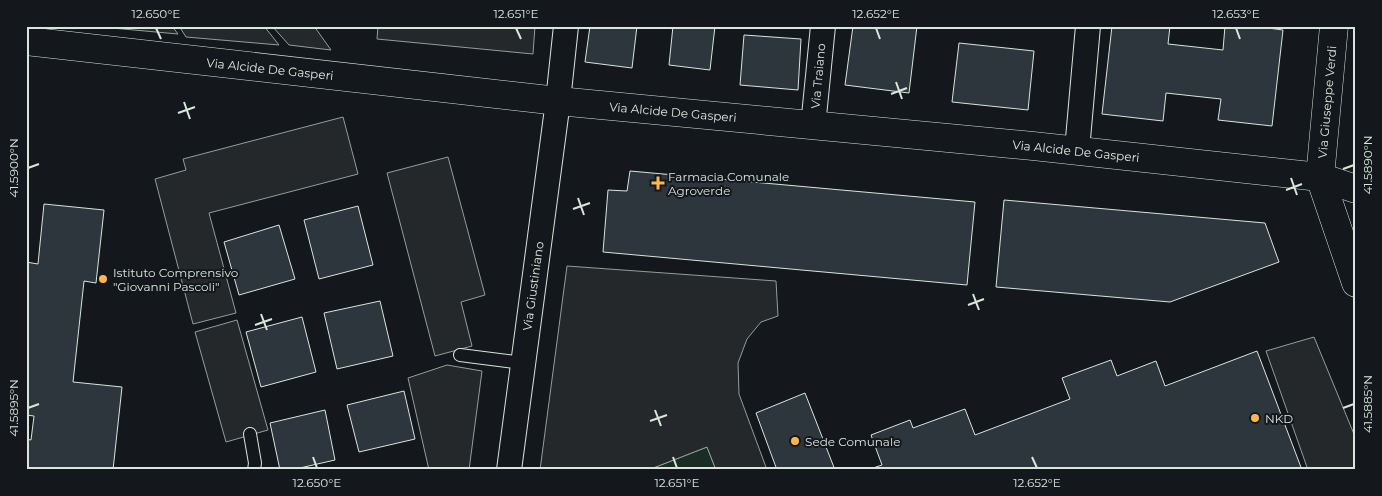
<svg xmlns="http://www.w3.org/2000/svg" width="1382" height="496" font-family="Montserrat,sans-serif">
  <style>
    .green { fill: #1a2d24; stroke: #939e99 }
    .parking { fill: #24282b; stroke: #939e99 }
    .building { fill: #2c363c; stroke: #d8e6dc }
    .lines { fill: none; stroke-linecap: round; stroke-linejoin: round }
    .service-casing { stroke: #d8e6dc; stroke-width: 14 }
    .minor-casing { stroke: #d8e6dc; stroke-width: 26 }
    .tertiary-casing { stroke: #d8e6dc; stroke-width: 29 }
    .service { stroke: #14181c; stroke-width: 12 }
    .minor { stroke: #14181c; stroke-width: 24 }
    .tertiary { stroke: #14181c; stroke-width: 28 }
    .ticks { fill: none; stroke: #d8e6dc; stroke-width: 2 }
    .poi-dot { fill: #ffb74d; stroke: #14181c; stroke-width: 2 }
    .labels { text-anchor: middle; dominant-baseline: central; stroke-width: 4; stroke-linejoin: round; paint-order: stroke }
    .street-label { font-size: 12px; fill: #d8e6dc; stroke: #14181c }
    .poi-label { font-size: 12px; fill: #d8e6dc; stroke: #14181c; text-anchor: start }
    .neatline { fill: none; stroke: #d8e6dc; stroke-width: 2 }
    .ticks-label { font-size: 12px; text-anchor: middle; fill: #d8e6dc }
  </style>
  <rect width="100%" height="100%" fill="#14181c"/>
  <!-- green -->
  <path class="green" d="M 707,447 L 716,470 L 648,470 Z"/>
  <!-- parking -->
  <g class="parking">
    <path d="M 90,26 L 172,26 L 178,34 Z"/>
    <path d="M 179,26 L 264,26 L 279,45 L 186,37 Z"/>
    <path d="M 272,26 L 314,26 L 331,50 L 289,45 Z"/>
    <path d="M 378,26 L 535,26 L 533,54 L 377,39 Z"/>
    <path d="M 343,117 L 358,174 L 209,213 L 236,313 L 193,324 L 155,179 L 186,170 L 183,159 Z"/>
    <path d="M 448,157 L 485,295 L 461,302 L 472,346 L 435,356 L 387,173 Z"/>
    <path d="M 567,266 L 776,281 L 778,316 L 761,322 L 747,339 L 738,363 L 739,394 L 767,470 L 716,470 L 707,447 L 648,470 L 540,470 Z"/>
    <path d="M 237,320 L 268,430 L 226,442 L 195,332 Z"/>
    <path d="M 1314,337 L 1356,439 L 1356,470 L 1308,470 L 1266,351 Z"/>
    <path d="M 447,365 L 482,371 L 469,470 L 429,470 L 408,378 Z"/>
  </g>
  <!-- building -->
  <g class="building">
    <path d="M 590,26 L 637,26 L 632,68 L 585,62 Z"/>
    <path d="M 673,26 L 715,26 L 710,70 L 669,65 Z"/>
    <path d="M 853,26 L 917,26 L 909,93 L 845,85 Z"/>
    <path d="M 1112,26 L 1170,26 L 1168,44 L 1223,50 L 1225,26 L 1253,26 L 1283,30 L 1272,126 L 1218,120 L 1221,99 L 1166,93 L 1163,121 L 1102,114 Z"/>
    <path d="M 744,35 L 801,39 L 798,90 L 740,85 Z"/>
    <path d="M 959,43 L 1034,51 L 1028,110 L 952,102 Z"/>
    <path d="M 630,171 L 975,202 L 967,285 L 603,252 L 608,190 L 627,191 Z"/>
    <path d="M 1004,200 L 1265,223 L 1279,262 L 1170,302 L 996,287 Z"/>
    <path d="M 44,204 L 104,210 L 96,283 L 84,281 L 73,382 L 122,387 L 113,470 L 26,470 L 26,439 L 31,440 L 34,416 L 26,415 L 26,262 L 38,264 Z"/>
    <path d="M 358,206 L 373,265 L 319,279 L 304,220 Z"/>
    <path d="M 279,225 L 295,279 L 239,295 L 224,242 Z"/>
    <path d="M 380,301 L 393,356 L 337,369 L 324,313 Z"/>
    <path d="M 302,317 L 316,372 L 261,387 L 246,332 Z"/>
    <path d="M 1257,351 L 1302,470 L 867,470 L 882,465 L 871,435 L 910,420 L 913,428 L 965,409 L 975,435 L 1070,399 L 1062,378 L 1111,360 L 1117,376 L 1156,361 L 1165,386 Z"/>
    <path d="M 404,391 L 415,439 L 359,452 L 347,405 Z"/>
    <path d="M 805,393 L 835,470 L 777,470 L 756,413 Z"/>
    <path d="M 325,410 L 335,460 L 291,470 L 280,470 L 270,423 Z"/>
  </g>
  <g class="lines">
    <defs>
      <g id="service">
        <path d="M 460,355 L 523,363"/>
        <path d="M 250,434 L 255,463 L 254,470"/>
      </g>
      <g id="minor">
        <path d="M 813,126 L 823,26"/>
        <path d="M 1077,150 L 1088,26"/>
        <path d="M 509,470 L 558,101 L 566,26"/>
      </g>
      <g id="tertiary">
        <path d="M 1334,26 L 1320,177 L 1356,283"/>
        <path d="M 26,41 L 558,101 L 1033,146 L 1320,177 L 1356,189"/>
      </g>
    </defs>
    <!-- service casing -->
    <use href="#service" class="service-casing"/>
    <!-- minor casing -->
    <use href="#minor" class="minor-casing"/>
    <!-- tertiary casing -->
    <use href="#tertiary" class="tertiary-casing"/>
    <!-- service -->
    <use href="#service" class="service"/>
    <!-- minor -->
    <use href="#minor" class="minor"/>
    <!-- tertiary -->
    <use href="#tertiary" class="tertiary"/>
  </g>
  <!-- ticks -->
  <path class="ticks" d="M 156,28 L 161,39M 516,28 L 521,39M 876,28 L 880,39M 1236,28 L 1240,39M 896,82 L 902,99M 891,94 L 907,88M 184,102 L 190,119M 178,113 L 195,107M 28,168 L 39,164M 1343,169 L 1354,165M 1291,178 L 1297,195M 1286,190 L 1302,184M 578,198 L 584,215M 573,209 L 590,203M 973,294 L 979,310M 968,305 L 984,299M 261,314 L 267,330M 255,325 L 272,319M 28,408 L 39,404M 1343,408 L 1354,404M 655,410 L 661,426M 650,421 L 667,415M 313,457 L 317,468M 673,457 L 677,468M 1032,457 L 1037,468"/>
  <!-- markers -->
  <g class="poi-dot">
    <path d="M655.5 175.5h5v5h5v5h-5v5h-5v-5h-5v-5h5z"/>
    <circle cx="103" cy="279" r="5"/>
    <circle cx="1255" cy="418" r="5"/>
    <circle cx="795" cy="441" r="5"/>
  </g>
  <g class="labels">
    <!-- street labels -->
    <g class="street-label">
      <text transform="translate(270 69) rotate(6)">Via Alcide De Gasperi</text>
      <text transform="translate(818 76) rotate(-85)">Via Traiano</text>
      <text transform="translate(1327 102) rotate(-85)">Via Giuseppe Verdi</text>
      <text transform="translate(673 112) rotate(5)">Via Alcide De Gasperi</text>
      <text transform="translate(1076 151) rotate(6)">Via Alcide De Gasperi</text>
      <text transform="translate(533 286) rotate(-82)">Via Giustiniano</text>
    </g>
    <!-- poi labels -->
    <g class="poi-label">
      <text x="668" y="176">Farmacia Comunale<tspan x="668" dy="14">Agroverde</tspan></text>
      <text x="113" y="272">Istituto Comprensivo<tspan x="113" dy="14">"Giovanni Pascoli"</tspan></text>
      <text x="1265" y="418">NKD</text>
      <text x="805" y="441">Sede Comunale</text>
    </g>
  </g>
  <!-- border -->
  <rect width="1382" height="496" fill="none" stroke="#14181c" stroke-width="55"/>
  <rect x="28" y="28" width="1326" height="440" class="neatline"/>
  <g class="ticks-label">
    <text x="156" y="18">12.650°E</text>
    <text x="516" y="18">12.651°E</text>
    <text x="876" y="18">12.652°E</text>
    <text x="1236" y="18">12.653°E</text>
    <text transform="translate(1368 165) rotate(-90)" y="4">41.5890°N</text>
    <text transform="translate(14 168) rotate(-90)" y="4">41.5900°N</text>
    <text transform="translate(1368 404) rotate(-90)" y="4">41.5885°N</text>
    <text transform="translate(14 408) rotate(-90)" y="4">41.5895°N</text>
    <text x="317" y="487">12.650°E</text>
    <text x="677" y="487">12.651°E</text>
    <text x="1037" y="487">12.652°E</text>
  </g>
</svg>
